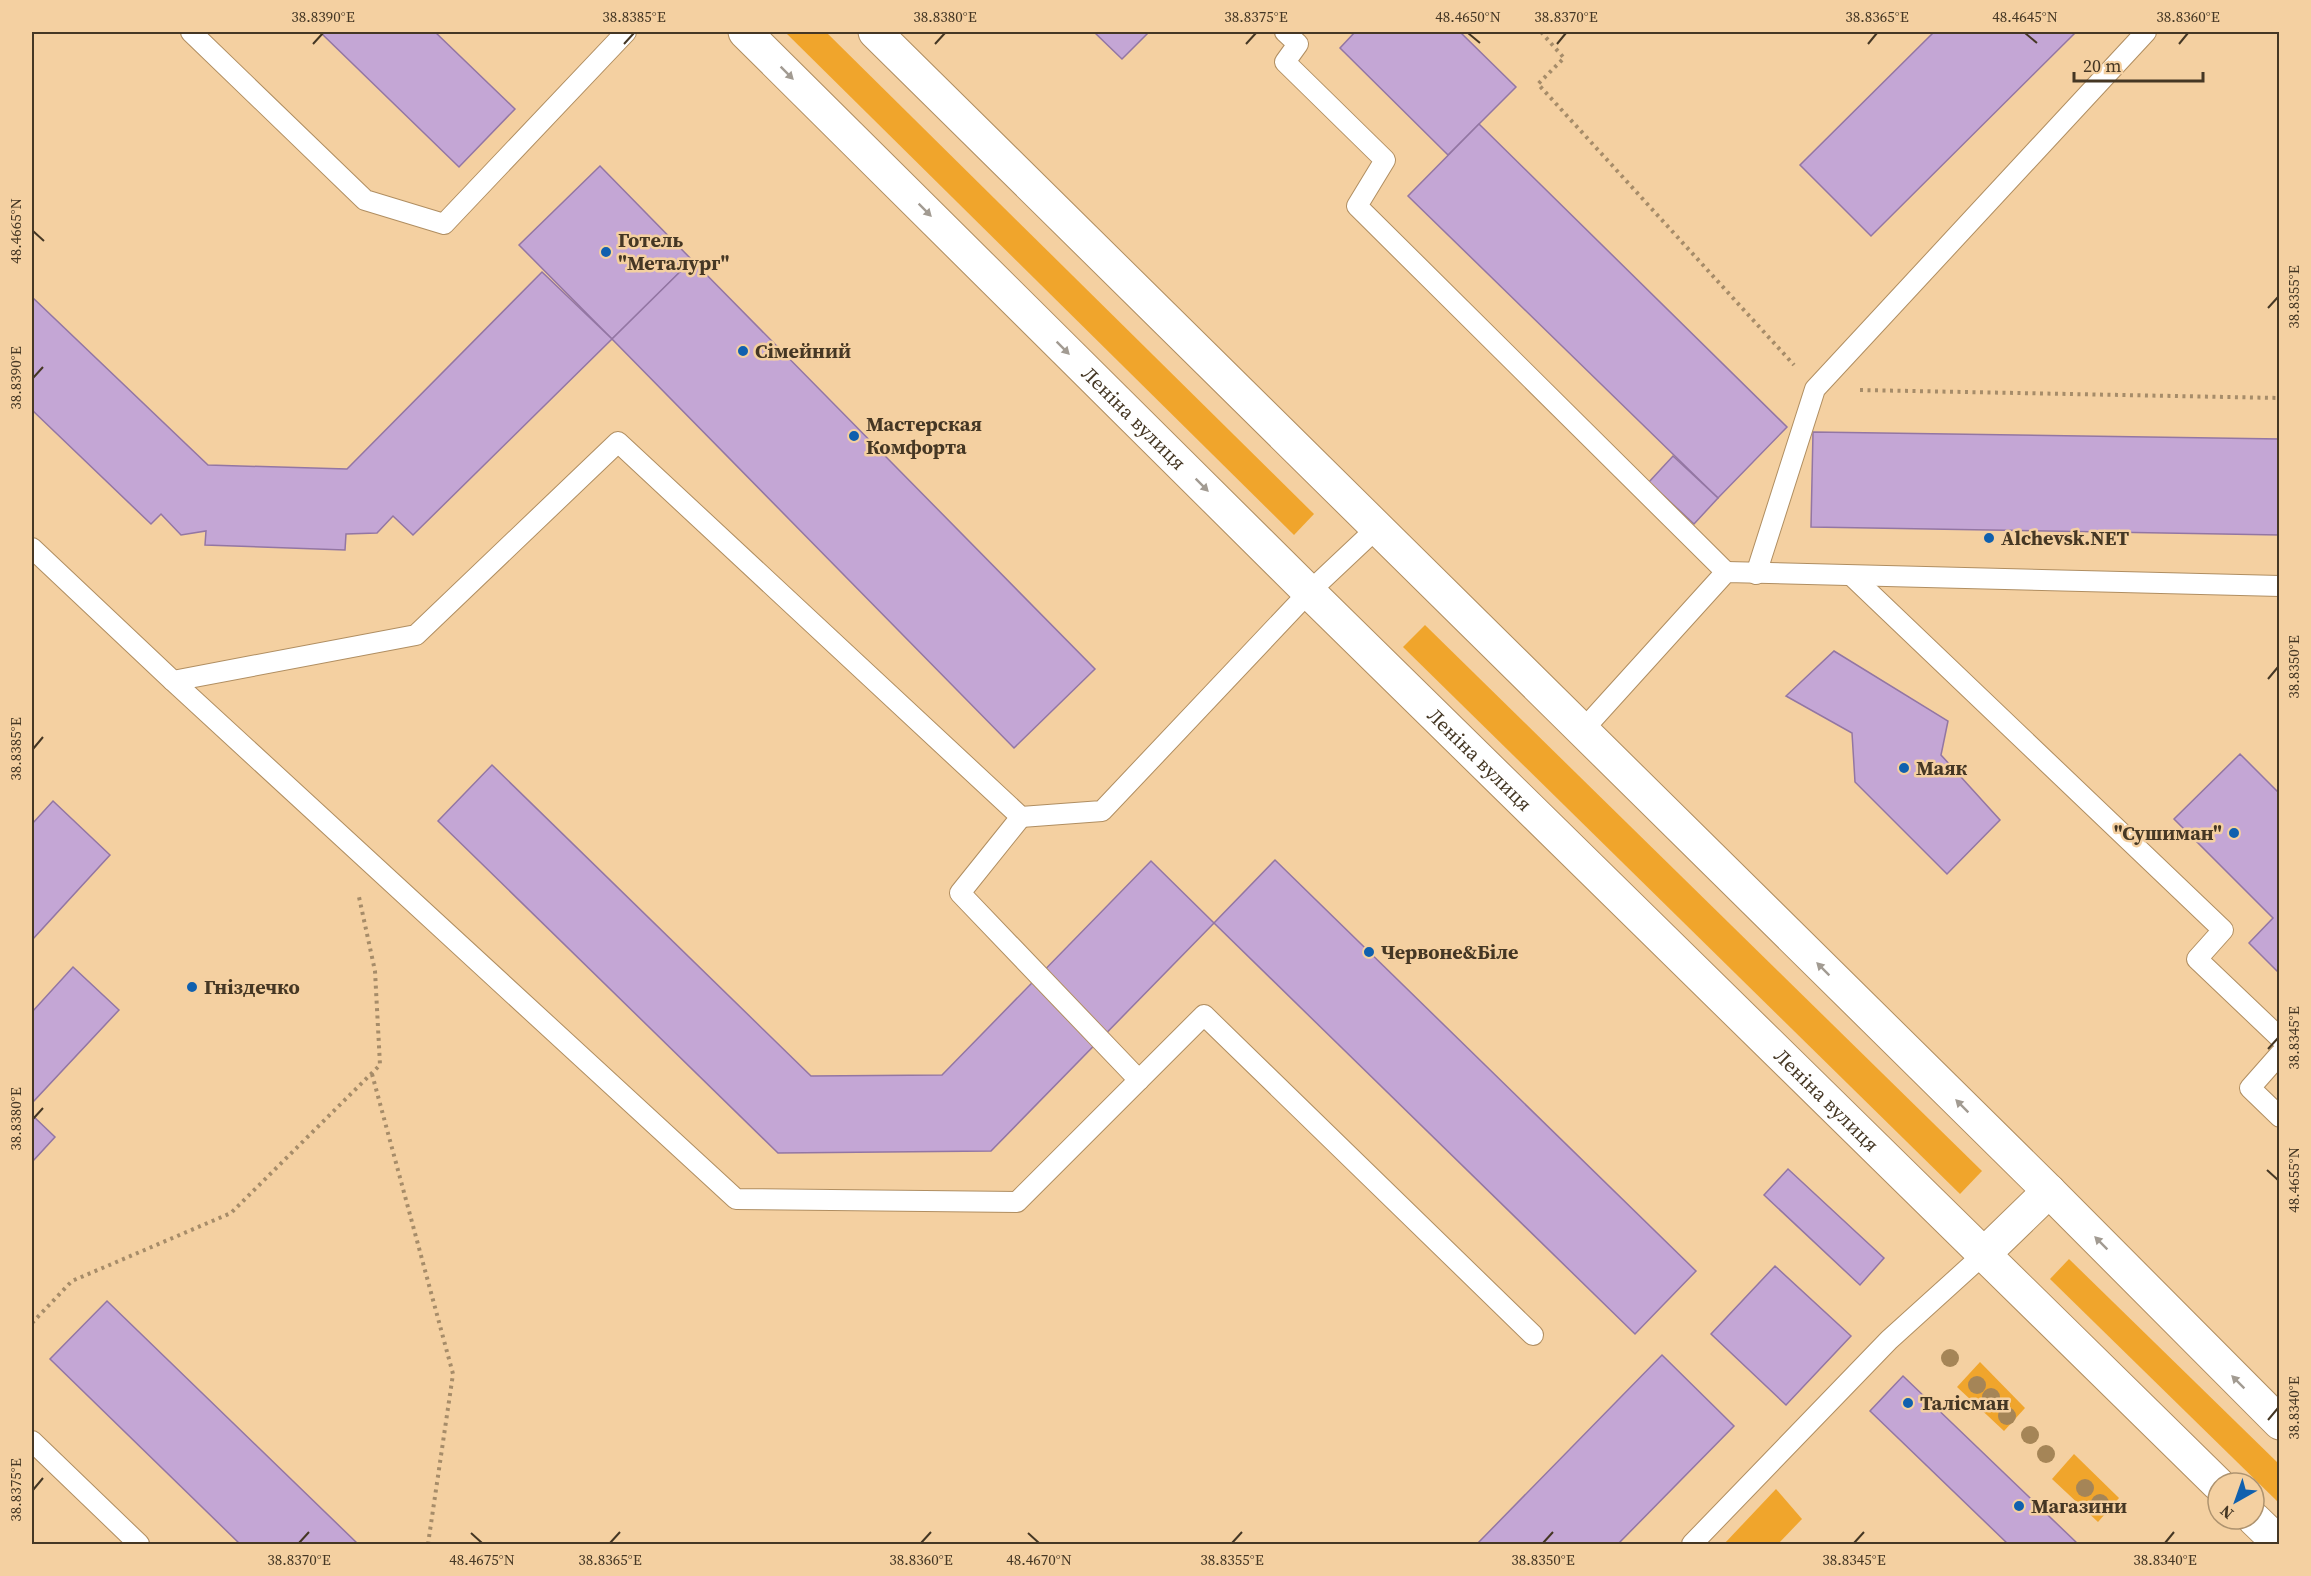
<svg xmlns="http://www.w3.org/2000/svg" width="2311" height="1576" font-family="'Source Serif 4',serif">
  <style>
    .green { fill: #f0a52c }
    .building { fill: #c4a6d5; stroke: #9376a3; stroke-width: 1.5 }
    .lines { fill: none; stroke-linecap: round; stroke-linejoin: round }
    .service-casing { stroke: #b08e61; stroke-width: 22 }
    .tertiary-casing { stroke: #b08e61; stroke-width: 35 }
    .path { stroke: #a68c69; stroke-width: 4; stroke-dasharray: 3 4.5; stroke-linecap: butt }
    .service { stroke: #fff; stroke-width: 20 }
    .tertiary { stroke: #fff; stroke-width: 33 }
    .tree { fill: #a58557 }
    .oneway { fill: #a29b92 }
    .ticks { fill: none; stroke: #453724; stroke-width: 2 }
    .poi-dot { fill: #1060ae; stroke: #f4d0a1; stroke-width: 2 }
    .labels { text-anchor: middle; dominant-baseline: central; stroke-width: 5; stroke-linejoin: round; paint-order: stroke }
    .poi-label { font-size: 20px; font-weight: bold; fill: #453724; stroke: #f4d0a1; text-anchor: start }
    .street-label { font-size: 20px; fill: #453724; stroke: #f4d0a1 }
    .neatline { fill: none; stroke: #453724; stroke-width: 2 }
    .ticks-label { font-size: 15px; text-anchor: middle; fill: #453724 }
  </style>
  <rect width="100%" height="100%" fill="#f4d0a1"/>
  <!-- green -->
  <g class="green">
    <path d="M 785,32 L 826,32 L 1314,514 L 1294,535 Z"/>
    <path d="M 1425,625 L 1982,1171 L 1960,1194 L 1403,647 Z"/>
    <path d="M 2069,1259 L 2279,1464 L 2279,1503 L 2050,1279 Z"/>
    <path d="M 1980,1362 L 2025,1408 L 2004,1431 L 1957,1387 Z"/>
    <path d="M 2074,1454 L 2119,1498 L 2098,1522 L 2052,1479 Z"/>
    <path d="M 1776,1489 L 1802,1519 L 1778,1544 L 1724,1544 Z"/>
  </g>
  <!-- building -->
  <g class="building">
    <path d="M 320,32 L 435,32 L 515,109 L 459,167 Z"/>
    <path d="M 1094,32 L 1149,32 L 1122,59 Z"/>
    <path d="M 1355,32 L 1460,32 L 1516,87 L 1448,155 L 1340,48 Z"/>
    <path d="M 1934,32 L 2076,32 L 1871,236 L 1800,165 Z"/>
    <path d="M 1479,124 L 1787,427 L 1718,498 L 1408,196 Z"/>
    <path d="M 600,166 L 692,260 L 612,339 L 519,245 Z"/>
    <path d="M 692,260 L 1095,669 L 1014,748 L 612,339 Z"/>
    <path d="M 542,272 L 612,339 L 413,535 L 393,516 L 377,533 L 346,534 L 345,550 L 205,545 L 206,531 L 181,535 L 161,514 L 151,524 L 32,410 L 32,297 L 208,465 L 347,469 Z"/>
    <path d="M 1813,432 L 2280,439 L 2280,535 L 1811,527 Z"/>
    <path d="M 1673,456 L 1718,498 L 1694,524 L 1649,482 Z"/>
    <path d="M 1834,651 L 1948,721 L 1941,755 L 2000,820 L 1947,874 L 1855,782 L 1852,733 L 1786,696 Z"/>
    <path d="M 2240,754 L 2280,794 L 2280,974 L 2249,943 L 2273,918 L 2174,819 Z"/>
    <path d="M 492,765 L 811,1076 L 942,1075 L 1151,861 L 1214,923 L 991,1151 L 778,1153 L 438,821 Z"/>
    <path d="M 53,801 L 110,855 L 32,940 L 32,824 Z"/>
    <path d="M 1275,860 L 1696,1271 L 1635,1334 L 1214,923 Z"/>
    <path d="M 73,967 L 119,1010 L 32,1103 L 32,1012 Z"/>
    <path d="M 32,1115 L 55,1137 L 32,1162 Z"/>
    <path d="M 1788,1169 L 1884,1258 L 1860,1285 L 1764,1195 Z"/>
    <path d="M 1775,1266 L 1851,1336 L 1786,1405 L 1711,1334 Z"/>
    <path d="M 107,1301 L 358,1544 L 240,1544 L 50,1359 Z"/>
    <path d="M 1662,1355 L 1734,1426 L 1618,1544 L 1477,1544 Z"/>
    <path d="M 1903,1376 L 2078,1544 L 2008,1544 L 1870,1411 Z"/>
  </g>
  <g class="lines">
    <defs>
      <g id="service">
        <path d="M 191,32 L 365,200 L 444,224 L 626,32"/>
        <path d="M 1285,32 L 1298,44 L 1285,62 L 1385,160 L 1357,206 L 1726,572"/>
        <path d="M 32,548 L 173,681 L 416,635 L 618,442 L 1021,817 L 1102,811 L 1309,592 L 1377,528"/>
        <path d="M 1756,574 L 1815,389 L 2146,32"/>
        <path d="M 1852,576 L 2223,930 L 2197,959 L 2280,1038"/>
        <path d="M 173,681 L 736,1199 L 1017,1202 L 1204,1015 L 1533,1335"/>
        <path d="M 1582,731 L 1726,572 L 2280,586"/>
        <path d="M 1021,817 L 960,893 L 1139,1080"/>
        <path d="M 2280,1054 L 2250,1088 L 2280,1117"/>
        <path d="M 32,1441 L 139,1544"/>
        <path d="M 1692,1544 L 1889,1340 L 1984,1254"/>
      </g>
      <g id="tertiary">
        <path id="s1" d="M 745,32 L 1309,592 L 2218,1484"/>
        <path d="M 875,32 L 2049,1191 L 2280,1423"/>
        <path d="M 1984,1254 L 2049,1191"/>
        <path d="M 2254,1519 L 2280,1544"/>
      </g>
    </defs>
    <!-- service casing -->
    <use href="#service" class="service-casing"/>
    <!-- tertiary casing -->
    <use href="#tertiary" class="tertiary-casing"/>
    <!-- path -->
    <g class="path">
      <path d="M 1541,32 L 1564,58 L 1538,84 L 1794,365"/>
      <path d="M 1860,390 L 2280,398"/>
      <path d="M 372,1074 L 453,1374 L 428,1544"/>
      <path d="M 32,1323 L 72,1281 L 231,1213 L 380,1065 L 375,971 L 359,897"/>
    </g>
    <!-- service -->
    <use href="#service" class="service"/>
    <!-- tertiary -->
    <use href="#tertiary" class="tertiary"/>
  </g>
  <!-- trees -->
  <g class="tree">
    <circle cx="1950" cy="1358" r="9"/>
    <circle cx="1977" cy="1385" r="9"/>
    <circle cx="1991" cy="1397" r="9"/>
    <circle cx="2007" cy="1416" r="9"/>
    <circle cx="2030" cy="1435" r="9"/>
    <circle cx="2046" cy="1454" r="9"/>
    <circle cx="2085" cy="1488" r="9"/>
    <circle cx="2100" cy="1503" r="9"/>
  </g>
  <!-- one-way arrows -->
  <defs><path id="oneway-solid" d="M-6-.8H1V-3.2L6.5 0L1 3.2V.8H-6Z" transform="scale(1.5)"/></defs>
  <g class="oneway">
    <use href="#oneway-solid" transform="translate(787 73) rotate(45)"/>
    <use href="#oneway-solid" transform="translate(925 210) rotate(45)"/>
    <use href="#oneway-solid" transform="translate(1063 348) rotate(45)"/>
    <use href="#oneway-solid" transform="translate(1202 485) rotate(45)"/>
    <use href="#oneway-solid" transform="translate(1823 969) rotate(-135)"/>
    <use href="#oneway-solid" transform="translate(1962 1106) rotate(-135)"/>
    <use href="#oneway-solid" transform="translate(2101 1243) rotate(-135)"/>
    <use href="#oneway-solid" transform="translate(2238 1382) rotate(-135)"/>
  </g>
  <!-- ticks -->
  <path class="ticks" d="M 1468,33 L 1480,43M 2025,33 L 2037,43M 313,44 L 323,33M 624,44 L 634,33M 935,44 L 945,33M 1246,44 L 1256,33M 1557,44 L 1566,33M 1868,44 L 1877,33M 2179,44 L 2188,33M 33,231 L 44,241M 2268,308 L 2278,297M 33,378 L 43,367M 2268,679 L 2278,667M 33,749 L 43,737M 2268,1049 L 2278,1038M 33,1119 L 43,1108M 2267,1170 L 2278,1180M 2268,1420 L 2278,1408M 33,1490 L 43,1478M 471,1533 L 482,1543M 1028,1533 L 1039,1543M 299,1543 L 309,1532M 610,1543 L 620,1532M 921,1543 L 931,1532M 1232,1543 L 1242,1532M 1543,1543 L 1553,1532M 1854,1543 L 1864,1532M 2165,1543 L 2174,1532"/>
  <!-- markers -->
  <g class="poi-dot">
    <circle cx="606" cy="252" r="6"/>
    <circle cx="743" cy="351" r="6"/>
    <circle cx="854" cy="436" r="6"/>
    <circle cx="1989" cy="538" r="6"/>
    <circle cx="1904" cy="768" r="6"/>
    <circle cx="2234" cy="833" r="6"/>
    <circle cx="1369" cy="952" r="6"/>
    <circle cx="192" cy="987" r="6"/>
    <circle cx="1908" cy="1403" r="6"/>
    <circle cx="2019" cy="1506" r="6"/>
  </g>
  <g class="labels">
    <!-- poi labels -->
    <g class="poi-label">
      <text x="618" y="240">Готель<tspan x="618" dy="23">"Металург"</tspan></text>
      <text x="755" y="351">Сімейний</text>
      <text x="866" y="424">Мастерская<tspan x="866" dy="23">Комфорта</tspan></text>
      <text x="2001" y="538">Alchevsk.NET</text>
      <text x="1916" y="768">Маяк</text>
      <text x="2222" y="833" text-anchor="end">"Сушиман"</text>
      <text x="1381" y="952">Червоне&amp;Біле</text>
      <text x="204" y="987">Гніздечко</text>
      <text x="1920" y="1403">Талісман</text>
      <text x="2031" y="1506">Магазини</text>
    </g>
    <!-- street labels -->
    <g class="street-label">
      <text stroke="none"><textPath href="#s1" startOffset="548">Леніна вулиця</textPath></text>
      <text stroke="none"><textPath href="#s1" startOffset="1034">Леніна вулиця</textPath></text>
      <text stroke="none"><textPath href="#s1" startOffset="1520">Леніна вулиця</textPath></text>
    </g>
  </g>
  <!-- border -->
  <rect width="2311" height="1576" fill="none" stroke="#f4d0a1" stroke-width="66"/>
  <!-- north arrow -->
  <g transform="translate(2236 1501) rotate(220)"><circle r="28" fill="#f4d0a1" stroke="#ae936f" stroke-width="1.5"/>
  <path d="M0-4.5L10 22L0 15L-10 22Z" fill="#1060ae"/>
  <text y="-9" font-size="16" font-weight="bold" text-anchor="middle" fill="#453724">N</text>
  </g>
  <!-- scale -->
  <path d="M2074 72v9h129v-9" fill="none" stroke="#453724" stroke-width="3"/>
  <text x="2083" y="72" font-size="18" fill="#453724" stroke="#f4d0a1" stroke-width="4.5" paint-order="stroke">20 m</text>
  <rect x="33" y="33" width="2245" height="1510" class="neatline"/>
  <g class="ticks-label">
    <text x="323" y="22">38.8390°E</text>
    <text x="634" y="22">38.8385°E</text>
    <text x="945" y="22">38.8380°E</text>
    <text x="1256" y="22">38.8375°E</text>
    <text x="1468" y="22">48.4650°N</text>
    <text x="1566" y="22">38.8370°E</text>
    <text x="1877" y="22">38.8365°E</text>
    <text x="2025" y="22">48.4645°N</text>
    <text x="2188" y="22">38.8360°E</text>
    <text transform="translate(16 231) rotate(-90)" y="5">48.4665°N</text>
    <text transform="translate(2294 297) rotate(-90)" y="5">38.8355°E</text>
    <text transform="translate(16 378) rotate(-90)" y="5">38.8390°E</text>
    <text transform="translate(2294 667) rotate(-90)" y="5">38.8350°E</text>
    <text transform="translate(16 749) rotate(-90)" y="5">38.8385°E</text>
    <text transform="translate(2294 1038) rotate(-90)" y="5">38.8345°E</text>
    <text transform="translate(16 1119) rotate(-90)" y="5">38.8380°E</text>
    <text transform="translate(2294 1180) rotate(-90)" y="5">48.4655°N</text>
    <text transform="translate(2294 1408) rotate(-90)" y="5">38.8340°E</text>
    <text transform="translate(16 1490) rotate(-90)" y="5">38.8375°E</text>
    <text x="299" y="1565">38.8370°E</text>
    <text x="482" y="1565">48.4675°N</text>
    <text x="610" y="1565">38.8365°E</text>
    <text x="921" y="1565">38.8360°E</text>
    <text x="1039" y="1565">48.4670°N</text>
    <text x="1232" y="1565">38.8355°E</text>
    <text x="1543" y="1565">38.8350°E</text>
    <text x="1854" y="1565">38.8345°E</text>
    <text x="2165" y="1565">38.8340°E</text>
  </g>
</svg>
